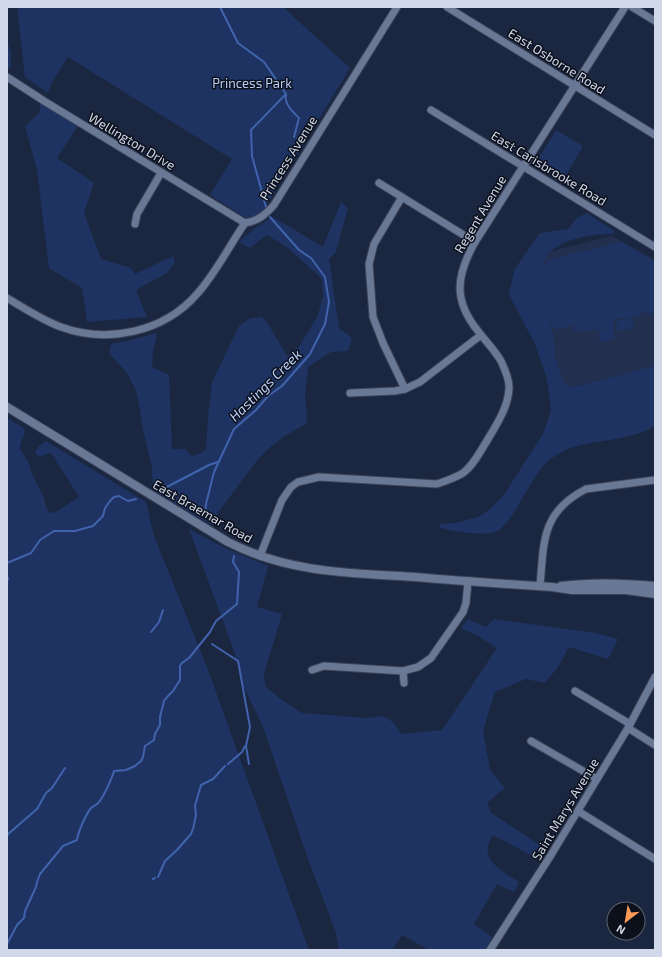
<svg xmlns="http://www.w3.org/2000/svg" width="662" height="957" font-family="'Exo 2',sans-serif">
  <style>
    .built { fill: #222f4e }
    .green { fill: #1e3361 }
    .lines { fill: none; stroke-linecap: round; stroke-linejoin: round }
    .stream { stroke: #4163ad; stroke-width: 2 }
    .minor-casing { stroke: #3b4359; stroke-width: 9 }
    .tertiary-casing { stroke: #3b4359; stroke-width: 10 }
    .minor { stroke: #697895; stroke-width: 7 }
    .tertiary { stroke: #697895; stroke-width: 8 }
    .labels { text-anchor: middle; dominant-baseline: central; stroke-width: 3; stroke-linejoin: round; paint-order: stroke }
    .street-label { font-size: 13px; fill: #d0d8e9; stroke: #0b101b }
    .park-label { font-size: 13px; fill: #b9cdf6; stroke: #0b101b }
    .water-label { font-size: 14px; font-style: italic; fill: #bacff8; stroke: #0b101b }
  </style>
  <rect width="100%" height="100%" fill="#1b2740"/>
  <!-- built -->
  <path class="built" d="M 612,236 L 655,260 L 655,367 L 563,389 L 530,278 L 540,254 Z"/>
  <!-- green -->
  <g class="green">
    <path d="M 17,7 L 283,7 L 350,68 L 262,212 L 252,218 L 246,218 L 210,195 L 232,159 L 68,57 L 52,82 L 48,93 L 25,77 Z"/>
    <path d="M 7,38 L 11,55 L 11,69 L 7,66 Z"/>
    <path d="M 40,98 L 79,124 L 57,158 L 94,183 L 84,213 L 101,259 L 131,268 L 135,274 L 173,256 L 175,262 L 167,273 L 136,290 L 147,317 L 87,322 L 82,288 L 49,268 L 37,170 L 25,126 L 40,112 Z"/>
    <path d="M 556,130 L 583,146 L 565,177 L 537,161 Z"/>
    <path d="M 341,202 L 348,208 L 336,252 L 329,259 L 339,328 L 352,338 L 348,351 L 331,352 L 308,367 L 305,396 L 307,416 L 306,424 L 283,437 L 268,449 L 255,463 L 219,511 L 214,526 L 153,491 L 152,467 L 143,430 L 140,409 L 136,391 L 127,373 L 109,353 L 111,344 L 127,341 L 157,333 L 153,353 L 152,367 L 169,375 L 172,449 L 186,449 L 192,457 L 206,450 L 208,416 L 212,382 L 239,326 L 250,318 L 262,317 L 268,324 L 287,356 L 299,347 L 318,315 L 323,296 L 322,279 L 288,248 L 267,235 L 250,248 L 239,242 L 255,228 L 273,217 L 323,247 Z"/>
    <path d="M 587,213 L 614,231 L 614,234 C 590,234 550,239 542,266 L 551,259 L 621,242 L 655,261 L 655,309 L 652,316 L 645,311 L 638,316 L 594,322 L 613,320 L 614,328 L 574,332 L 573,325 L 555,330 L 549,318 L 553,334 L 555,357 L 564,383 L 573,387 L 655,366 L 655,424 C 647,438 591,441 574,447 C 567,449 560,453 555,456 C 544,463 537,473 531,484 C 522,497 511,523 497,531 C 486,537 452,531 440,528 L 440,524 L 455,523 L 478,517 L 489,510 L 503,496 L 543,434 L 551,410 L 547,379 L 535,344 L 509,295 L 514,270 L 540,233 L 568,229 L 577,218 Z"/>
    <path d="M 632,318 L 634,328 L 618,331 L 616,321 Z"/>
    <path d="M 613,328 L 615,339 L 600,342 L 598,331 Z"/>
    <path d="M 7,418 L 24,428 L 25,433 L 21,442 L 20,448 L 29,464 L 31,472 L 44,498 L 46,507 L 50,513 L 56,512 L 79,497 L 53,456 L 50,453 L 42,456 L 37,455 L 35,452 L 39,446 L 46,441 L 146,502 L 154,536 L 207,667 L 309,950 L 7,950 Z"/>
    <path d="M 189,529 L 223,547 L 268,566 L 257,607 L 282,614 L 264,674 L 265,686 L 278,697 L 302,713 L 367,718 L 383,716 L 393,722 L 401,734 L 442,730 L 497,648 L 480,637 L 461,628 L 468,619 L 486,627 L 494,619 L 596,633 L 618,639 L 608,659 L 569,647 L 558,667 L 545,683 L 526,679 L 495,692 L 483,731 L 490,770 L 505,788 L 487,803 L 491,813 L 543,847 L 542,861 L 493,835 C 491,838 489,843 488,846 C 484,863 508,875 519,882 L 514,892 L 497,884 L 474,924 L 492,937 L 485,950 L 429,950 L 402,935 L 392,950 L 339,950 L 336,933 L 308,859 L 263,727 L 243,685 L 234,651 Z"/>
  </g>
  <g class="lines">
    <!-- stream -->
    <g class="stream">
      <path d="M 220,7 L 238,43 L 264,62 L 286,94 L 251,130 L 252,156 L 266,207"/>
      <path d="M 286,95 C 284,104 293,112 299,118 L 294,137"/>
      <path d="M 161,490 L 209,465 L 218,462"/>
      <path d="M 205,515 L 206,504 L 214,472 L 234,429 L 256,410 L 268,396 L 282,386 L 310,354 L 325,324 L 329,302 L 325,277 L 311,258 L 299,250 L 270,217"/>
      <path d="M 7,563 L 31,553 L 40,540 L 54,531 L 75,531 L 93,526 L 103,516 L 105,508 L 110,501 L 114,497 L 119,496 L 128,501 L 136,499"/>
      <path d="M 7,577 L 8,578 L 7,582"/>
      <path d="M 151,632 L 159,622 L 163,610"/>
      <path d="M 212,644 L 238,661 L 250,727 L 246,746 L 249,764"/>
      <path d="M 228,764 L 242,752 L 245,746"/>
      <path d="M 7,835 L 37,809 L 46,793 L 52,788 L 65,768"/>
      <path d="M 158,877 L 165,861 L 177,850 L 191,834 L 193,829 L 196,815 L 195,806 L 201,785 L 213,779 L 225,766"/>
      <path d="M 153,879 L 155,878"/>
      <path d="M 7,944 L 17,925 L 24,918 L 25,911 L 36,887 L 37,882 L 40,874 L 63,846 L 77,840 C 78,832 86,814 91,808 C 93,806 97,805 99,802 C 103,798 112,778 114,771 L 126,770 L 135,766 L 141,761 L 143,757 L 145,746 L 154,740 L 155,734 L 160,725 L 160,717 L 164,701 L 168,696 L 173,691 L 180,680 L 180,666 L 182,663 L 189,658 L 210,632 L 216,621 L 237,604 L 239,572 L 233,562 L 234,556"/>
    </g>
    <defs>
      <g id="minor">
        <path d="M 447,7 L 655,135"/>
        <path d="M 632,7 L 655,21"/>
        <path d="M 7,77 L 44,101 L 245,223"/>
        <path d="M 431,110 L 655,247"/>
        <path d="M 379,183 L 475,242"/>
        <path d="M 402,197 L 374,244 L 369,264 L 373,317 L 383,343 L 405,389"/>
        <path d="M 135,224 L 137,214 L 161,173"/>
        <path d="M 7,298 C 24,308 42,320 61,327 C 108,344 164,332 197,294 C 216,273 229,246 245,223 C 258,221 265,215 274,205 L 397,7"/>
        <path d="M 350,393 L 395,391 L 405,389 L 420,382 L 481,335"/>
        <path d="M 260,556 L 282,500 L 291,487 L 298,482 L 319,477 L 437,484 C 446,481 455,478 463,473 C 474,465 481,450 488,439 C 497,424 508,407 509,389 C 510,380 505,371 502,363 C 496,351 486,342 478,331 C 453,300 456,276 475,242 L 625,7"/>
        <path d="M 540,586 C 544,542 541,512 586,489 L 655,480"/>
        <path d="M 312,670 L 324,666 L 403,671 L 418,667 L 431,658 L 463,612 L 466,603 L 468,581"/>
        <path d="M 403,671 L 404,683"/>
        <path d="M 575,691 L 630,724"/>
        <path d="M 628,728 L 655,745"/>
        <path d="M 531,741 L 597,779"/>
        <path d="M 578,811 L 655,859"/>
        <path d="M 490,950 L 551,855 L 628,728 L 655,677"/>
      </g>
      <g id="tertiary">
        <path d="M 7,407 L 228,542 C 289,573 349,573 415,577 C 461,581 506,584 552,587 L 572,590 L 626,590 L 655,594"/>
        <path d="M 561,586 C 592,582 624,583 655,586"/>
      </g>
    </defs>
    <!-- minor casing -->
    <use href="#minor" class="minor-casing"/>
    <!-- tertiary casing -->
    <use href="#tertiary" class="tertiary-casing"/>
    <!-- minor -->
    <use href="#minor" class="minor"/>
    <!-- tertiary -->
    <use href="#tertiary" class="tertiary"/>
  </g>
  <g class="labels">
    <!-- street labels -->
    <g class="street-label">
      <text transform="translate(557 61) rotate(32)">East Osborne Road</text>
      <text transform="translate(132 141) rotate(31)">Wellington Drive</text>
      <text transform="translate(288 158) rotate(-58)">Princess Avenue</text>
      <text transform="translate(549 168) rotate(31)">East Carisbrooke Road</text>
      <text transform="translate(480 214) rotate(-59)">Regent Avenue</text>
      <text transform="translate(203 511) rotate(30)">East Braemar Road</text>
      <text transform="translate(565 809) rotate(-59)">Saint Marys Avenue</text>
    </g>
    <!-- park labels -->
    <g class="park-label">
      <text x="252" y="83">Princess Park</text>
    </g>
    <!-- water labels -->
    <g class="water-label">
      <text transform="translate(265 385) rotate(-45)">Hastings Creek</text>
    </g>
  </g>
  <!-- border -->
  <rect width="662" height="957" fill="none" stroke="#d0d8e9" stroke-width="16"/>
  <!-- north arrow -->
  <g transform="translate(626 921) rotate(211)"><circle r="19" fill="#0b101b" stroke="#5a606d"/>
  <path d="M0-3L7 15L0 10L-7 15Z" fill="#fe9c57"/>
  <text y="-6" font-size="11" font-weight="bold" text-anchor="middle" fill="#d0d8e9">N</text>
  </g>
</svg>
